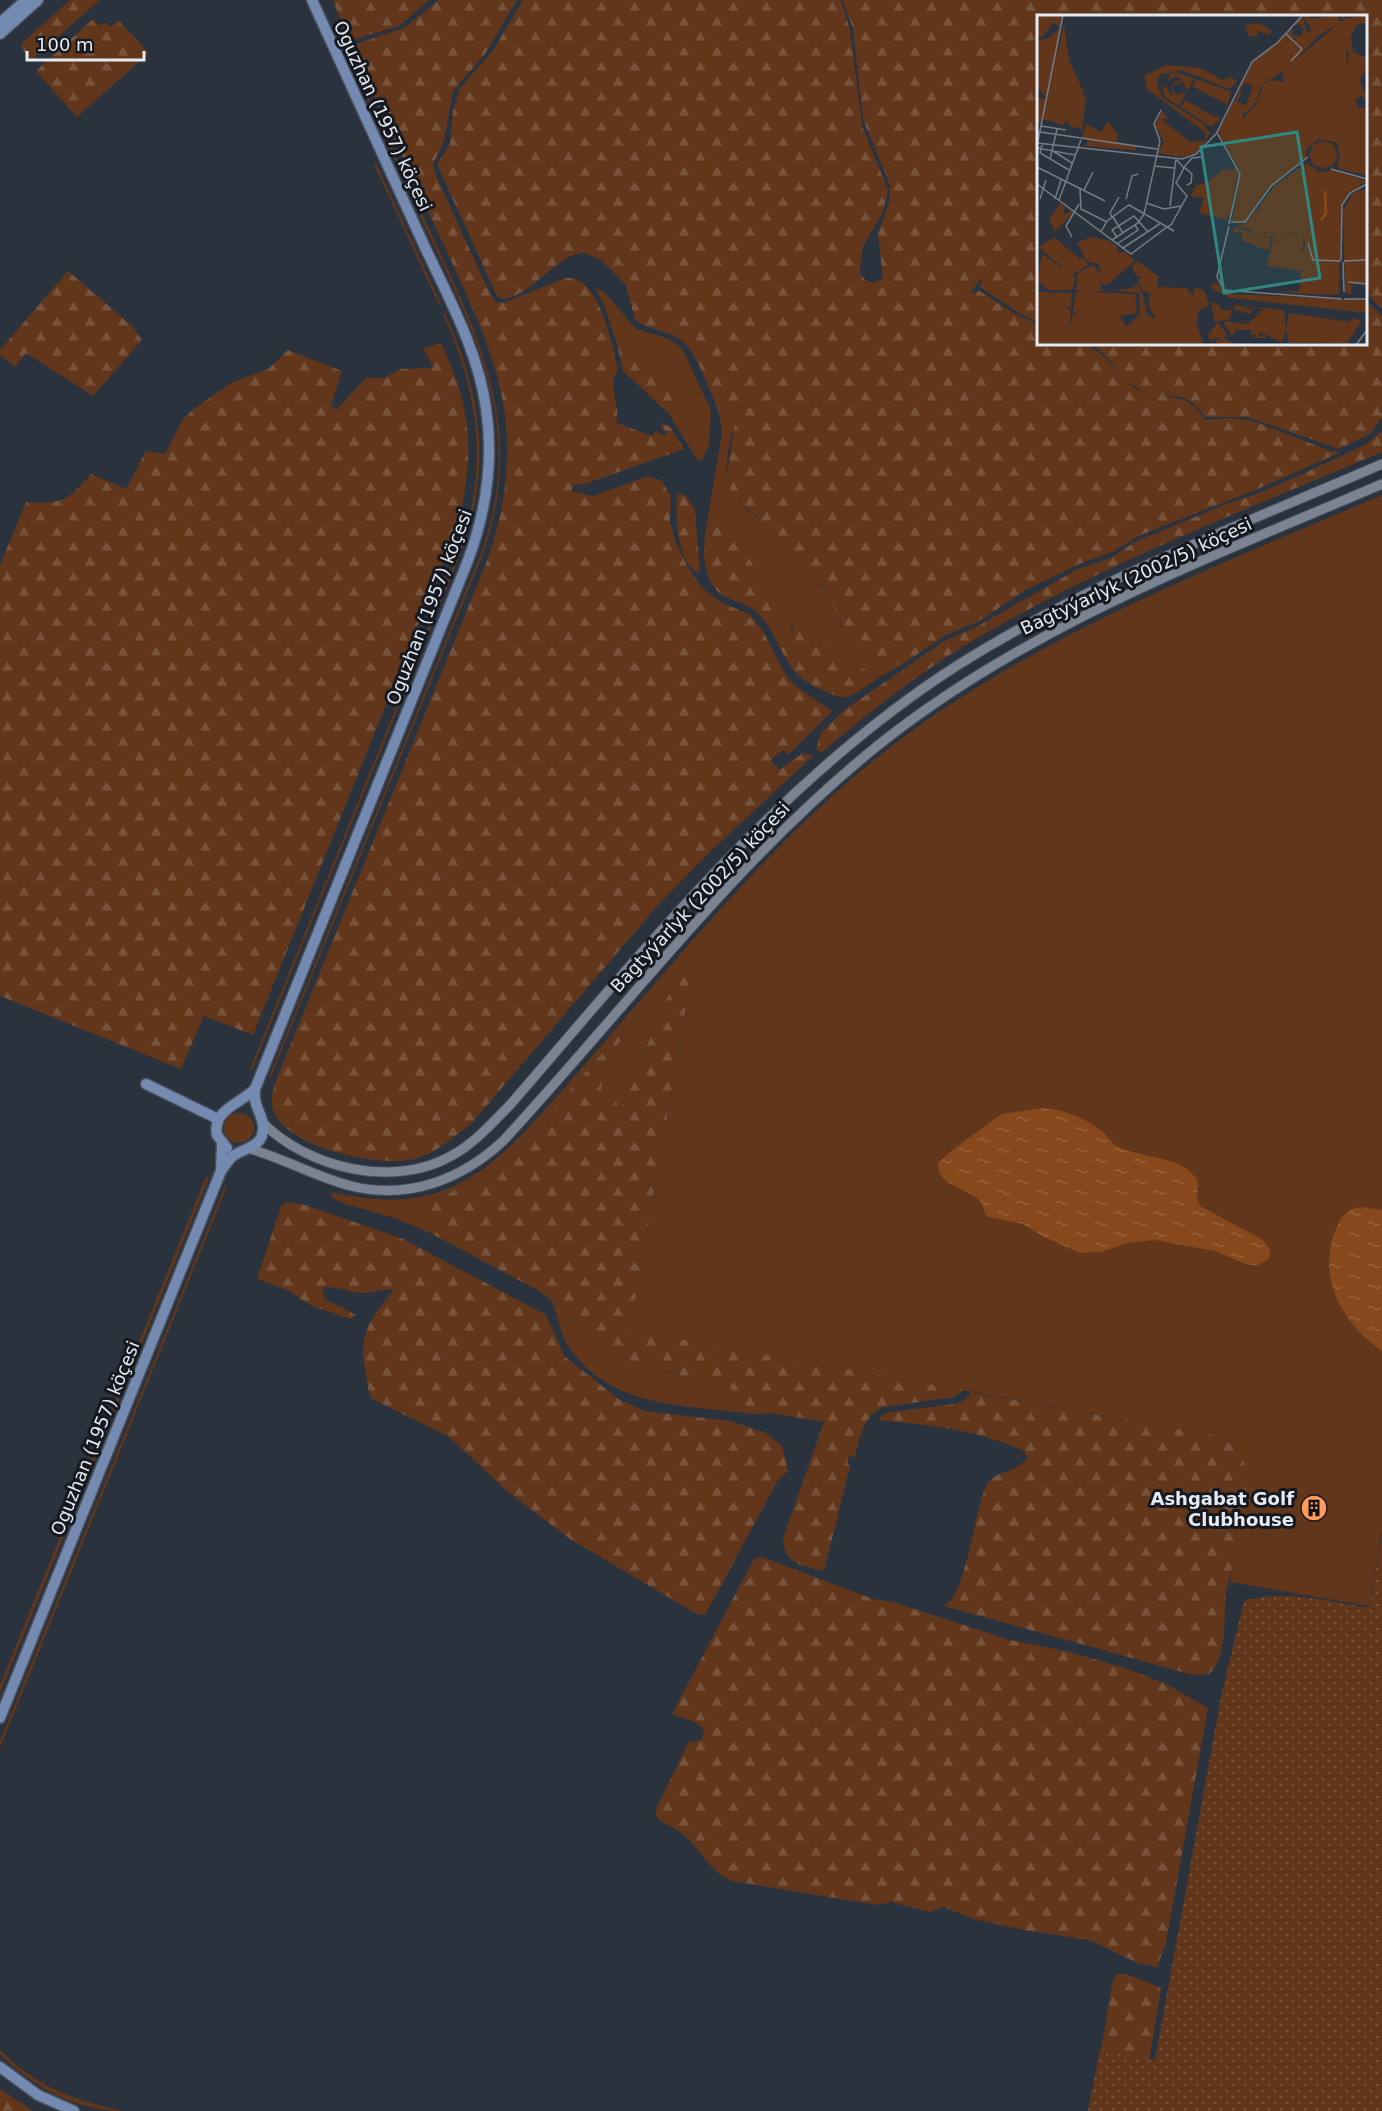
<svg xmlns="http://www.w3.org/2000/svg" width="1382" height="2111" font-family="'DejaVu Sans',sans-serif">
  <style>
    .grass { fill: #61361a }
    .forest { fill: url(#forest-firs) }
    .park { fill: url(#park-dots) }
    .water { fill: url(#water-ripples) }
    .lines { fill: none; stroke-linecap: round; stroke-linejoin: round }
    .tertiary-casing { stroke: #4a505b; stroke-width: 11 }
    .secondary-casing { stroke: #4a505b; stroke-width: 13 }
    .tertiary { stroke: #7b8392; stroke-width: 9 }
    .secondary { stroke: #748ab1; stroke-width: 10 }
    .labels { text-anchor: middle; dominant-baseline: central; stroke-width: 6; stroke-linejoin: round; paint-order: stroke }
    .street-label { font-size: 18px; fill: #e6ebf3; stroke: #16191f }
    .poi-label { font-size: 18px; font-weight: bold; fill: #e6ebf3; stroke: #16191f; text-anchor: end }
    .inset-river { fill: none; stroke: #87481c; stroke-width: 3 }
    .inset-road { fill: none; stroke: #757c86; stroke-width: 1.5 }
    .view { fill: #2f8882; fill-opacity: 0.15; stroke: #2f8882; stroke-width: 3 }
    .inset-edge { fill: none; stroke: #e6ebf3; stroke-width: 3 }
  </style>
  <defs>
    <pattern id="forest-firs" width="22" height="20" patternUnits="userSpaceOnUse" patternTransform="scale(1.5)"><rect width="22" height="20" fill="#61361a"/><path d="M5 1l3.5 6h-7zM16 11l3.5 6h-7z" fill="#78533c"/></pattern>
    <pattern id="park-dots" width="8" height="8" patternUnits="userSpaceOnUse" patternTransform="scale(1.5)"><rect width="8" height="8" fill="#61361a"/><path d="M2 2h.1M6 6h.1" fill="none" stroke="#78533c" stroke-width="1.8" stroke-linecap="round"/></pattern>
    <pattern id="water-ripples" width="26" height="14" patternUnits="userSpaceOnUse" patternTransform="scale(1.5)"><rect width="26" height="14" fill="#87481c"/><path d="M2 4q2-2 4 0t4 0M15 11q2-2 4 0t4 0" fill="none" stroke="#98633d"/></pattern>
  </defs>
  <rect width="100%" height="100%" fill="#2a323e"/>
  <!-- grass -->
  <g class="grass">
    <path d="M 336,25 C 365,90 395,155 425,220 C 477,334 528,425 483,554 L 271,1077 L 269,1077 L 481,553 C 527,426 474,332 422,220 C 393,155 363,91 333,26 Z"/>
    <path d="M 376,163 L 441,304 L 439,305 L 374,164 Z"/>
    <path d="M 595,287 L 606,294 L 636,329 L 667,338 L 682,348 L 711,410 L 709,446 L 701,461 L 697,459 L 668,413 L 676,411 L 624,341 L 618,348 L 605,307 Z"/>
    <path d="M 445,313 C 483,398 493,471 458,560 L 252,1070 L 250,1069 L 456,559 C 490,473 480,396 443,314 Z"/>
    <path d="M 740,405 L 747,406 C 746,417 736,424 732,434 C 728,445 726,465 727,476 C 731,502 751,511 770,528 C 777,534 779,544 786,550 C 807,572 840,594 841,627 L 881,666 L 903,664 L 880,677 L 848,661 L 829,639 L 807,621 L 791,623 L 792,634 L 787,637 L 776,621 L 764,583 L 729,524 L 719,517 L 708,517 L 722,433 L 719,412 L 726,415 Z"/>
    <path d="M 1382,495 L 1382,1530 L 1369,1606 L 1230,1582 L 1247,1471 L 1234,1446 L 1218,1436 L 630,1330 L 693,967 L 677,975 L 620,1108 L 615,1099 L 601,1091 C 604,1057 622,1037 644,1012 L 642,1010 L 518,1146 L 488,1173 L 451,1192 L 419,1204 L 415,1209 L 432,1234 L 395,1218 L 345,1204 L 333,1198 L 331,1192 C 419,1212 468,1193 529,1127 C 635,1012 730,885 849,781 C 1003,647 1196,575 1382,495 Z"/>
    <circle cx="239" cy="1128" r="15"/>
    <path d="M 206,1177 L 209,1178 L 0,1693 L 0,1685 Z"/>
    <path d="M 225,1186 L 227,1187 L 0,1748 L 0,1741 Z"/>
    <path d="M 551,1301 L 566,1311 L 574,1322 L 660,1370 L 730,1388 L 752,1414 C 687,1405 610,1409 569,1347 C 559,1333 559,1315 551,1301 Z"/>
    <path d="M 0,2050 C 35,2086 75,2101 124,2111 C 77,2111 32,2087 0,2054 Z"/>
  </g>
  <!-- forest -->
  <g class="forest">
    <path d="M 70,0 L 100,0 L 29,62 L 21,44 Z"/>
    <path d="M 333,0 L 429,0 L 399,26 L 348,41 Z"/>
    <path d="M 439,0 L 517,0 L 485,54 L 453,91 L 444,141 L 433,164 L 437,178 L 490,294 L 496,302 L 504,303 L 563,279 C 598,269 613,347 618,370 C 609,384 615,394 617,408 C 618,413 616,418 617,423 L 652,436 L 656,431 L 664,436 L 667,433 L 661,427 L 663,423 L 671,428 L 684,449 L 585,484 L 574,485 L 571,491 L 593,496 L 648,476 L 662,481 L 671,497 L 670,521 L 675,540 L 687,566 L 702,588 L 722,603 L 749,614 L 763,631 L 784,672 L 794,685 L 832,711 L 788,755 L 784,750 L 771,760 L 779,770 L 803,753 L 813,756 L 715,847 L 658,905 L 471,1124 C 448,1140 438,1154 409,1160 C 374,1166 286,1147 273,1110 C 270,1099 273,1088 277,1078 L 489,556 C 531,426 495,355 441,239 C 411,174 380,109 350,46 L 404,28 Z"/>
    <path d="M 523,0 L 841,0 L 850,30 L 862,126 L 888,190 L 883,212 L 862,248 L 860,273 L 865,280 L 872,283 L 883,279 L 878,234 L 889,204 L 890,185 L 863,119 L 853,29 L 843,0 L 1382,0 L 1382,309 L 1369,296 L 1366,285 L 1366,16 L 1038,16 L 1038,322 L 1019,313 L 980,287 L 982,282 L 980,280 L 971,292 L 974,294 L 978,290 L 1017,315 L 1038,324 L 1038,344 L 1086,344 L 1102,355 L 1135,389 L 1185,400 L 1196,408 L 1205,420 L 1231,418 L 1253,421 L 1330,451 L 1341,452 L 1260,488 L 1138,536 L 1112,552 L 1079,564 L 1026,590 L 979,621 L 944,636 L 903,664 L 881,666 L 866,662 L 856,656 L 845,639 L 840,618 L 827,590 L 785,550 L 770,528 L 731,494 L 727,474 L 735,424 L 742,419 L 747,406 L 740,405 L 726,415 L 719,412 C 710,392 696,348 678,338 C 665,330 648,330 635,320 L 626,285 L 601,260 L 584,253 C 555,254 533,297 501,299 L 496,294 L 437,164 L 450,144 L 453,111 L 460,88 L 492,52 Z"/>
    <path d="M 93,19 L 100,26 L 105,22 L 110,27 L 118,20 L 149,53 L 77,117 L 36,71 Z"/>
    <path d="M 68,271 L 133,327 L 142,340 L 93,396 L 26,353 L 15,367 L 0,355 L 0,350 Z"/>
    <path d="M 1366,301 L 1382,316 L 1382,417 L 1370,434 L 1339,449 L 1248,417 L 1205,417 C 1184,385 1168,402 1139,389 C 1123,381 1108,355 1092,344 L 1366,344 Z"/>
    <path d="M 624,340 L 630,342 L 686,393 L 681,408 L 668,413 L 623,371 L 618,348 Z"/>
    <path d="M 441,343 C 473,413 474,449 459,523 L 253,1035 L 204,1016 L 181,1069 L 0,996 L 0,565 L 26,502 C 63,504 66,502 91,474 L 126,489 L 146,451 L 165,454 L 183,419 L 195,408 L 231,383 L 268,369 L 288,350 L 342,371 L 331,406 L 337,409 L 366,378 L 384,378 L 401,369 L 431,368 L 433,366 L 423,349 Z"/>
    <path d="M 1382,431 L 1382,452 C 1245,510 1103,564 974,640 C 920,672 869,712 821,753 L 816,749 L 821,733 L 843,711 L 943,642 L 978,626 L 1078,569 L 1109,559 L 1135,542 L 1224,505 L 1262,492 L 1335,459 L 1365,445 Z"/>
    <path d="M 678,493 L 685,495 L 695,509 L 700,573 C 677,567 674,512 678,493 Z"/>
    <path d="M 708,517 L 719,517 L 729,524 L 764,583 L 776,621 L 787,636 L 792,634 L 794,616 L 807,621 L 829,639 L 848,661 L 880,677 L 855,694 L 842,698 C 827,693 804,683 794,671 C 779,651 774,627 754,610 C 741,600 720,600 712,584 C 700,561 704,541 708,517 Z"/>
    <path d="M 693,966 L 630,1330 L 964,1390 L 954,1397 L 884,1407 C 863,1415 860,1438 855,1457 L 849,1456 L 847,1462 L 850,1466 L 824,1571 C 803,1566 784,1564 783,1538 L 824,1422 L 771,1413 L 752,1414 L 730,1388 L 638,1364 L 599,1349 L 566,1311 L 539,1291 L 432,1234 L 415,1209 L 419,1204 L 451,1192 L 488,1173 L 518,1146 L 642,1010 L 644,1011 C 623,1036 604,1057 601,1091 L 615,1099 L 620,1108 L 677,975 L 685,968 Z"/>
    <path d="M 286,1202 L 305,1205 L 403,1239 L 546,1315 L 565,1357 L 620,1400 L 645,1411 L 730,1421 L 766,1433 L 782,1446 L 788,1471 L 778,1480 L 705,1615 L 697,1614 L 570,1539 L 508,1492 L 449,1437 L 372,1399 C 368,1392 368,1384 366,1376 C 358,1335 368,1321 394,1290 C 382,1288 373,1294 360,1293 C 346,1292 336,1285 322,1288 L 325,1299 L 356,1315 L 351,1319 L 312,1306 L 287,1290 L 257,1279 L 281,1206 Z"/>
    <path d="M 971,1392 L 1213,1435 C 1230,1440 1243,1453 1247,1471 C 1250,1488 1232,1572 1226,1592 C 1223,1615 1229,1655 1209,1674 L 1193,1675 L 944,1606 C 968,1593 973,1510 987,1485 C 995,1469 1014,1476 1027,1458 L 1024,1451 C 972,1428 933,1426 878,1420 L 884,1414 L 891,1412 L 955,1404 L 965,1400 Z"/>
    <path d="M 762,1557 L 873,1599 L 893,1602 L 1010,1640 L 1066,1651 L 1125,1668 L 1164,1683 L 1208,1708 L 1166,1943 L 1157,1967 L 1138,1963 L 1089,1940 L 1024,1930 L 974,1919 L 943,1907 L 930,1912 L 891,1902 L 877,1905 L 732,1881 C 707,1872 698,1841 674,1828 C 666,1823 656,1821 655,1811 L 688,1743 L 701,1740 L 704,1733 C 700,1719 684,1720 672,1714 L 754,1559 Z"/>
    <path d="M 1118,1974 L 1127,1974 L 1161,1988 L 1141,2111 L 1091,2111 L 1113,1979 Z"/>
    <path d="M 0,2089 L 33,2111 L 0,2111 Z"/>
  </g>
  <!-- park -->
  <path class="park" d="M 1382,1534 L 1382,2111 L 1088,2111 L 1100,2050 L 1155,2060 L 1221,1697 L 1244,1601 C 1283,1589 1330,1601 1369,1608 Z"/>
  <!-- water -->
  <g class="water">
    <path d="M 1042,1108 C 1063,1109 1085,1118 1102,1131 C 1109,1136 1111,1144 1119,1147 C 1142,1159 1186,1155 1198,1182 L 1197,1199 L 1200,1206 L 1263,1240 L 1270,1249 L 1269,1259 L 1258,1265 L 1248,1265 L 1215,1251 L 1154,1240 L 1127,1243 L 1101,1252 L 1080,1253 L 1042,1236 L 1023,1224 L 988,1217 C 983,1212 984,1205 979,1200 C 967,1188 936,1186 938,1163 L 956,1147 L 1002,1114 Z"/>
    <path d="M 1361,1207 L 1382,1210 L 1382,1351 C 1342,1323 1317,1279 1335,1231 C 1340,1218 1347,1208 1361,1207 Z"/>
  </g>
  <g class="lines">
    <defs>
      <g id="tertiary">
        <path d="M 262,1122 C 307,1168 393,1189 451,1156 C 474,1144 492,1123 510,1105 C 646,948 781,778 958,665 C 1091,581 1239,526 1382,464"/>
        <path d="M 251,1149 C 285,1159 316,1177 351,1186 C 408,1200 461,1180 503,1141 C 626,1008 735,861 876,747 C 1026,626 1207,559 1382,484"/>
      </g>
      <g id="secondary">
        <path d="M 0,23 L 26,0"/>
        <path d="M 0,34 L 38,0"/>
        <path d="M 146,1084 L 218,1119"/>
        <path d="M 222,1144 L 221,1171 C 225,1166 228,1160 233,1156 C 246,1147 265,1147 263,1125 C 261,1111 253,1106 255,1089 L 467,563 C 486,513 494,461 486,408 C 478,350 447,295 423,243 C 386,162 349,81 312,0"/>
        <path d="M 227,1148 L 217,1135 C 212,1110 240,1104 255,1089"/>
        <path d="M 0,1718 L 221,1171"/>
        <path d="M 0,2067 L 38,2095 L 74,2111"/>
      </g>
    </defs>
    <!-- tertiary casing -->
    <use href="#tertiary" class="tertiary-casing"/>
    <!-- secondary casing -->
    <use href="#secondary" class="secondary-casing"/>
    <!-- tertiary -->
    <use href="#tertiary" class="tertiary"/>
    <!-- secondary -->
    <use href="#secondary" class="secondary"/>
  </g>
  <!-- icons -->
  <defs>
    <symbol id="building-disc" viewBox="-11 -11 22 22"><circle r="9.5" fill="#ff9b5a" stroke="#16191f"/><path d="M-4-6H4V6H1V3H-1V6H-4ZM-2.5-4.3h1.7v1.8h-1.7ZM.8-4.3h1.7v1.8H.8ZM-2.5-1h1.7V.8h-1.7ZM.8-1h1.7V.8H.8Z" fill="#111"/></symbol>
  </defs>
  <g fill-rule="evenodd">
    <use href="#building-disc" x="1299" y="1493" width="30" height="30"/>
  </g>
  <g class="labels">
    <!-- street labels -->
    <g class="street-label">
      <text transform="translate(383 116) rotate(65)">Oguzhan (1957) köçesi</text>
      <text transform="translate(1136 576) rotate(-25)">Bagtyýarlyk (2002/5) köçesi</text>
      <text transform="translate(429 607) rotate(-69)">Oguzhan (1957) köçesi</text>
      <text transform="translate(700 897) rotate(-47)">Bagtyýarlyk (2002/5) köçesi</text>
      <text transform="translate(95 1438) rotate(-68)">Oguzhan (1957) köçesi</text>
    </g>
    <!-- poi labels -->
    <g class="poi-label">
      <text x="1294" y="1498">Ashgabat Golf<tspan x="1294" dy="21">Clubhouse</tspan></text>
    </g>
  </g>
  <!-- overview -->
  <g transform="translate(1037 15)">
    <rect width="330" height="330" fill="#2a323e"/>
    <path d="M 266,0 L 275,4 L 299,0 L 304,7 L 307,5 L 303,0 L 308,0 L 307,4 L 330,0 L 330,8 L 320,9 L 314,22 L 316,37 L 330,43 L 330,54 L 320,55 L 313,63 L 309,61 L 312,39 L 304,24 L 298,28 L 293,16 L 299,10 L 281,21 L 254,50 L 223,72 L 220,86 L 208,99 L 197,90 L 188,106 L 191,109 L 187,107 L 196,87 L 210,91 L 216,70 L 207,68 L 201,87 L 198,86 L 216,46 L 249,20 L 262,32 L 257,25 L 260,21 L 255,24 L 249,19 L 255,12 L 255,20 L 264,21 L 268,12 L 264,15 L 265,9 L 258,10 L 265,1 L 270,17 L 275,16 ZM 136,57 L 157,63 L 150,76 L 146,67 L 135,70 L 139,80 L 149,77 L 142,91 L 129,83 L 125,75 L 126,66 L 126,76 L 129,68 L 131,77 L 136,80 L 134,69 L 145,64 L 139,61 L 130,66 L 135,59 L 127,63 ZM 285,126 L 296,129 L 301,140 L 296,150 L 287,154 L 277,150 L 272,140 L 276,130 ZM 270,148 L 281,157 L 295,155 L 330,166 L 311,179 L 305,189 L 303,244 L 276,245 L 271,229 L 275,246 L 279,247 L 301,247 L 304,248 L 304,268 L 304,248 L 279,247 L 276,246 L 274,245 L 265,219 L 222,217 L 222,192 L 219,202 L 217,199 L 207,213 L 200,211 L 210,208 L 238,170 ZM 278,219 L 303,219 L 304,243 L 273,242 L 272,229 L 276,228 Z" fill="#61361a" fill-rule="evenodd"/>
    <path d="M 1,0 L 25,0 L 22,12 L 17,7 L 5,22 L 0,22 ZM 27,8 L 32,45 L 48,80 L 41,80 L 49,82 L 45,114 L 32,111 L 31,105 L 26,110 L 6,104 ZM 24,12 L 17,56 L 13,56 L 16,58 L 4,108 L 0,107 L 0,83 L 10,83 L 0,73 L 0,25 L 10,24 ZM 293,16 L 299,26 L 304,24 L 309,31 L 310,49 L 319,52 L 315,57 L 310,50 L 310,62 L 320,55 L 330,54 L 321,66 L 326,70 L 325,77 L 330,76 L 330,88 L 324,80 L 318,86 L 322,93 L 330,93 L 330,161 L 300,153 L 303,139 L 299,127 L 281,124 L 269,135 L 270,143 L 229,175 L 207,207 L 195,206 L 204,158 L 181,117 L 198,86 L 209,90 L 216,71 L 205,67 L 217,72 L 210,91 L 196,90 L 205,94 L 206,104 L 220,88 L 226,70 L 235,65 L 247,67 L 245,56 ZM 130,50 L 163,53 L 185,65 L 194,62 L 200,66 L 193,74 L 144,55 L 122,60 L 120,73 L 127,84 L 165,108 L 173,118 L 167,129 L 160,137 L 145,142 L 120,138 L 127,127 L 118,110 L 125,96 L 132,104 L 124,104 L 153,127 L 168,126 L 169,118 L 110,74 L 107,61 ZM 160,64 L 194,77 L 191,90 L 155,71 ZM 148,85 L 174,100 L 184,103 L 174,112 L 144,92 ZM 71,107 L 81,119 L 79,127 L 99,130 L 99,135 L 47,131 L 52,126 L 45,123 L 49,109 L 64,117 ZM 188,153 L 192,156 L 198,153 L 201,157 L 193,201 L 188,204 L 162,198 L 167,183 L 154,181 L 158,171 L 170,167 L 168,180 L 171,167 ZM 24,188 L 28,192 L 26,199 L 33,197 L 30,193 L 36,198 L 18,217 L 12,204 ZM 223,191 L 222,217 L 266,219 L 266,234 L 261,235 L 267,237 L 299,280 L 231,277 L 265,276 L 263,257 L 267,259 L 275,249 L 266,249 L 265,256 L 229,251 L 237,222 L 220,219 L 206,211 L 220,195 L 219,201 ZM 197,212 L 234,223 L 231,236 L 205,225 L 205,217 L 196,218 ZM 17,222 L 42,243 L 47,243 L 51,250 L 35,260 L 30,257 L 2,232 ZM 53,222 L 69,225 L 79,230 L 82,238 L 88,237 L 98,246 L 70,270 L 64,269 L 62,263 L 65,276 L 51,277 L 98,279 L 100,298 L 83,301 L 89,312 L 103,299 L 102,278 L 76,275 L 96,273 L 100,268 L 109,286 L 106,286 L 110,294 L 108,298 L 119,304 L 111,290 L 114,279 L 105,275 L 101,266 L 104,261 L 99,261 L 95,252 L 100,246 L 121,261 L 121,272 L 149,273 L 157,282 L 157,273 L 167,275 L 172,290 L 162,296 L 159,307 L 167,330 L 0,330 L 1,277 L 11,277 L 22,286 L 13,277 L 35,278 L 34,294 L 25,288 L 34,297 L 33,314 L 36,298 L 42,302 L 36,296 L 39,277 L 49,277 L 39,275 L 41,258 L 55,250 L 65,260 L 61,249 L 50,246 L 40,228 ZM 5,239 L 39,263 L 35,275 L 11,275 L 0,266 ZM 178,267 L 193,279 L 330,285 L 330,298 L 194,283 L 174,273 ZM 174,287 L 181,289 L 185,295 L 195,295 L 193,304 L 178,307 ZM 197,290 L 247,295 L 249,315 L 252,298 L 313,307 L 289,328 L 252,328 L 249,315 L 245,327 L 222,317 L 222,321 L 228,321 L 229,323 L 216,323 L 219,320 L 214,320 L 214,315 L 201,315 L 196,310 L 200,316 L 194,320 L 186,306 L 210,309 L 227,294 L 201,291 L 216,295 L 213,299 L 197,294 ZM 181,307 L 190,319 L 187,323 L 200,330 L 177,330 L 183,321 L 173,326 L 171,320 Z" fill="#61361a"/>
    <path d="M 315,303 L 325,306 L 309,330 L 261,330 L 289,329 Z" fill="#61361a"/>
    <path d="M 222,8 L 235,16 L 231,20 L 221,16 L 221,20 L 212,22 L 208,10 Z" fill="#61361a"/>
    <path d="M 330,173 L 330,268 L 315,267 L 314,280 L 308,277 L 306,196 L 315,179 ZM 279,219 L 303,219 L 302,279 L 262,279 L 268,229 L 276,228 Z" fill="#61361a"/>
    <path class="inset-river" d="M 284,205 L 289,198 L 288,176"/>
    <path class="inset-road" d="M 249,19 L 265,34 L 254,46M 4,111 L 29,115M 3,117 L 120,134M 180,118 L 203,159 L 192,209M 1,126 L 26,0M 0,128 L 145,144 L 159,139 L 179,119 L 215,47 L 240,28 L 266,0M 5,130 L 3,138 L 32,155M 0,133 L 38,140M 16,136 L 35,148M 13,144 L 20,114M 117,151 L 137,153M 0,152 L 68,186M 294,154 L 330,164M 0,169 L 94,239 L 130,212 L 137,216M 150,170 L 154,168 L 155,159 L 147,152 L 155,143 L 164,142M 43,174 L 44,194 L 70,207M 47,175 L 56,157M 3,184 L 9,165M 18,184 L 24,165M 89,184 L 95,161 L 101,159M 22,185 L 44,125M 109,188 L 127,194 L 144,191M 133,191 L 139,144M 75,202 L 73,198 L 82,182M 76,202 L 86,218M 194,207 L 208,207 L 234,171 L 271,142M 192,211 L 180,262 L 187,275 L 305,284M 64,217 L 70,206 L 92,190 L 130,212 L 134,210 L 150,181 L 139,168 L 147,153 L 140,145M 35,222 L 29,211 L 42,189M 80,222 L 75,215 L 97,201 L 111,217M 75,225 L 101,208 L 107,199 L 123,126 L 117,109 L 124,95M 271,228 L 276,245 L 304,246M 80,229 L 101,215 L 98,210M 86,233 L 124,208M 304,245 L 305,190 L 313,178 L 330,169M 307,246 L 330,245M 306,247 L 307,277M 311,267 L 330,269M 307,284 L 330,284M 319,330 L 330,315"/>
    <path class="view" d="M 260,117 L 283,263 L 187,278 L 164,132 Z"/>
    <rect width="330" height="330" class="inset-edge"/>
  </g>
  <!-- scale -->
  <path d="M27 51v9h117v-9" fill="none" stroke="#e6ebf3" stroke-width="3"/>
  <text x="36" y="51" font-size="18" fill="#e6ebf3" stroke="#16191f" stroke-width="4.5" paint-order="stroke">100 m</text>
</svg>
